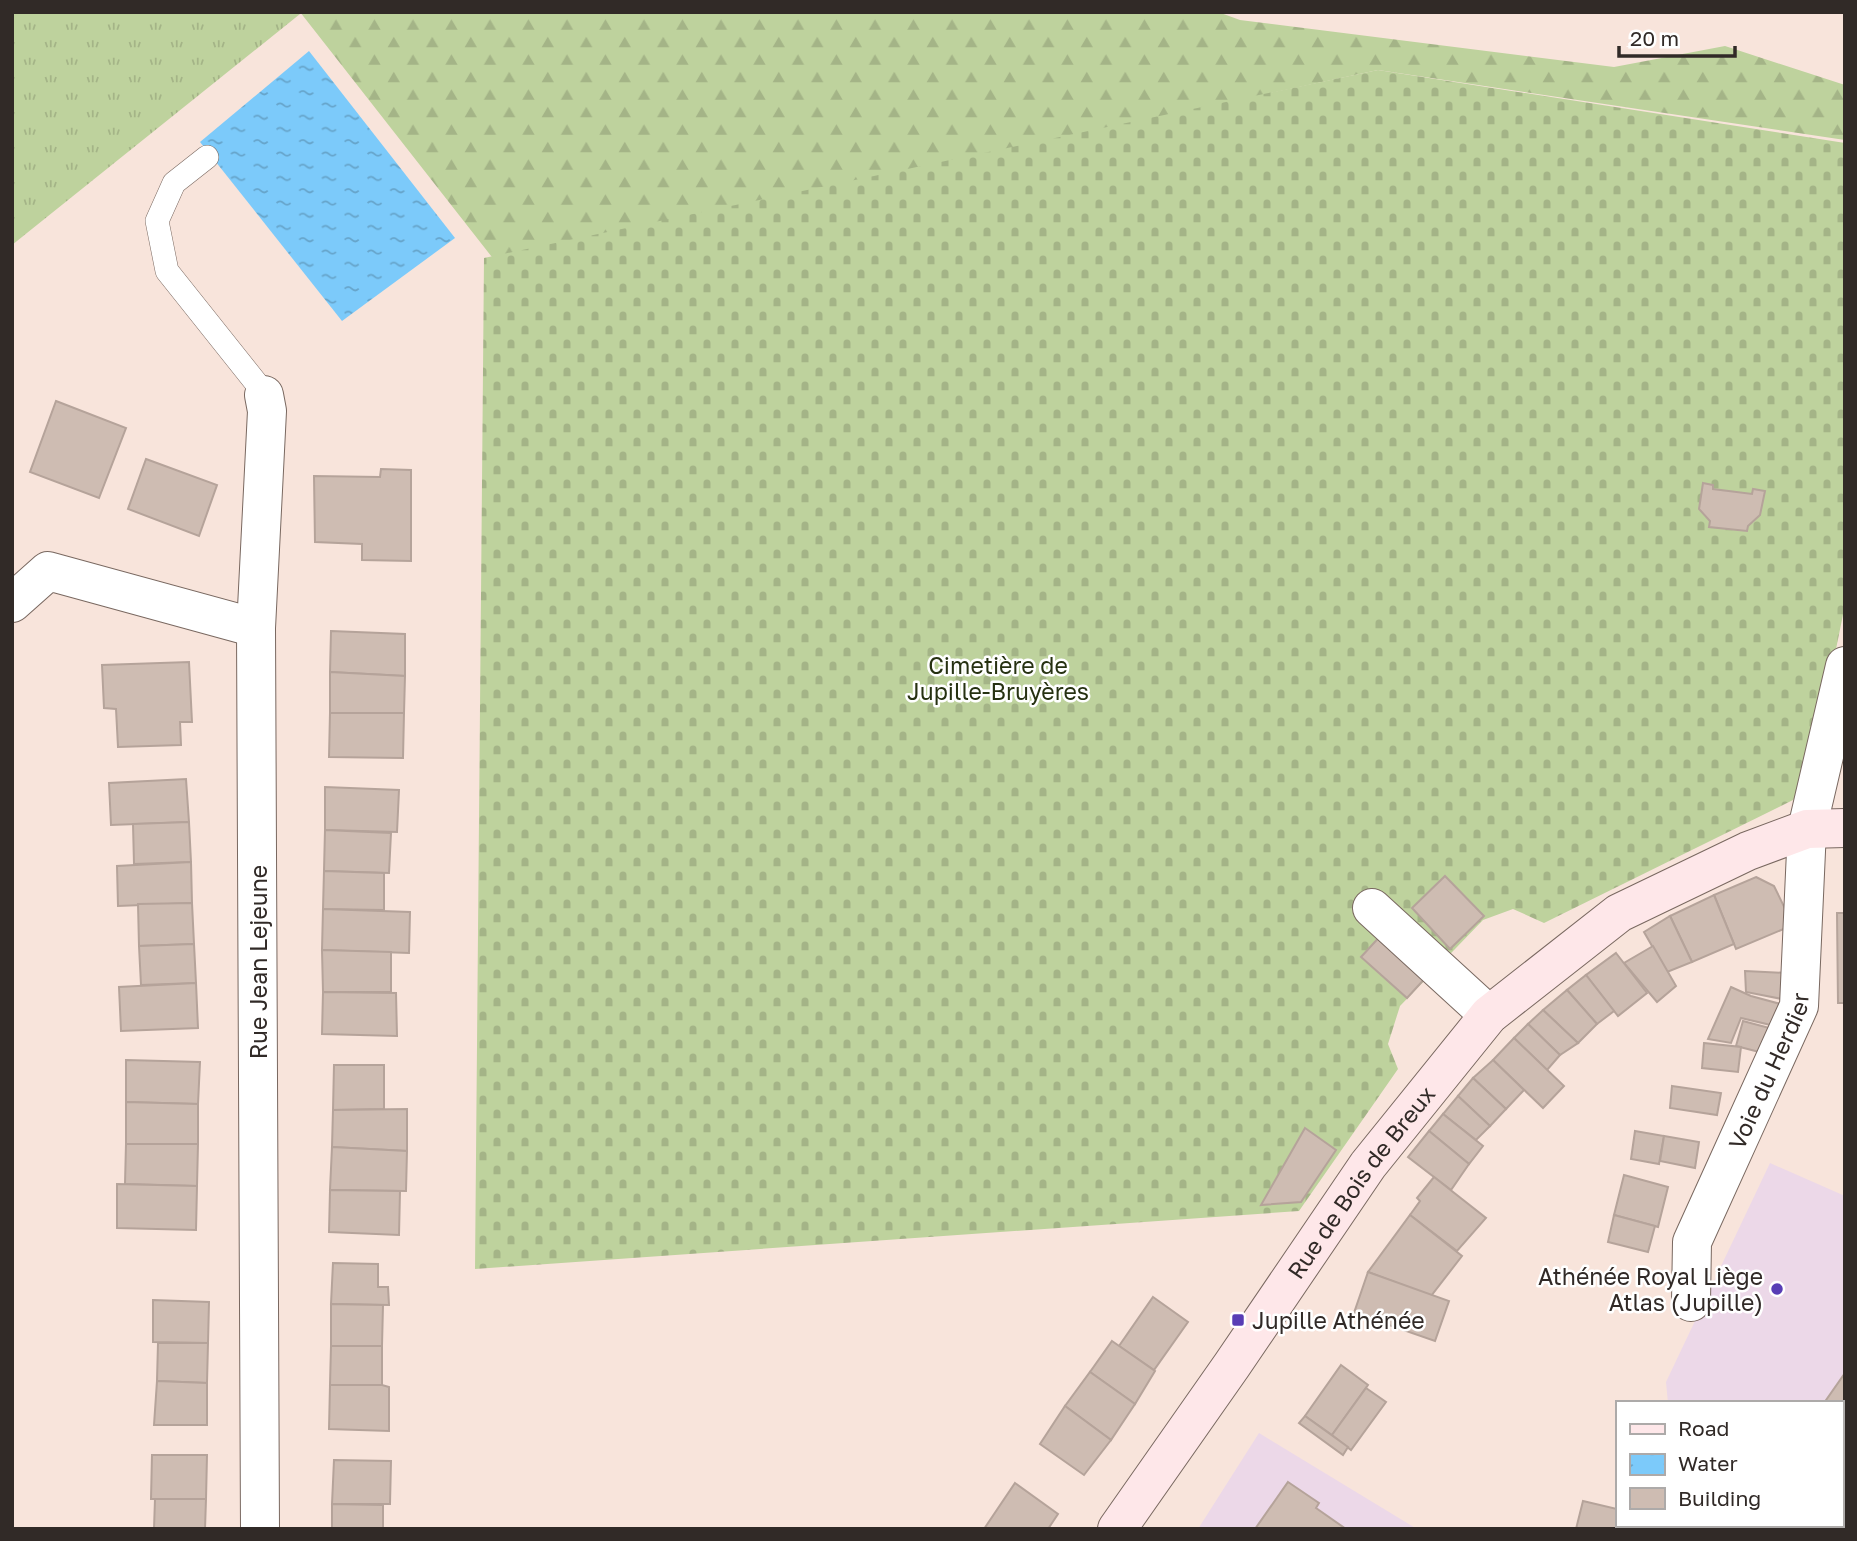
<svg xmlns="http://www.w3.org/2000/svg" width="1857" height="1541" font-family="'Golos Text',sans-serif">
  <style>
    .education { fill: #ecd8e8 }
    .grass { fill: url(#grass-tufts) }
    .forest { fill: url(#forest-firs) }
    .cemetery { fill: url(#cemetery-stones) }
    .water { fill: url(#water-ripples) }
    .building { fill: #cebcb2; stroke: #b5a39a; stroke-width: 2 }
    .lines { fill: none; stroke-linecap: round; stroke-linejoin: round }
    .lane-casing { stroke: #796860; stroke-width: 24 }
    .street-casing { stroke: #796860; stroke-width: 40 }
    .secondary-casing { stroke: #796860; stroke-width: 40 }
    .lane { stroke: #fff; stroke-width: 23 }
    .street { stroke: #fff; stroke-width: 38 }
    .secondary { stroke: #fee7e9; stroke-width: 38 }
    .poi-dot { fill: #583db5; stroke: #fff; stroke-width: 2.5 }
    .labels { text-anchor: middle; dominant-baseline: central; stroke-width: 5; stroke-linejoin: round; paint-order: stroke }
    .park-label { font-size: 23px; fill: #263111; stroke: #fff }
    .street-label { font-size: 23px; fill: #312a27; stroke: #fff }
    .poi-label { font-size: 23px; fill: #312a27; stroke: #fff; text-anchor: end }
  </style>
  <defs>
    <pattern id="grass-tufts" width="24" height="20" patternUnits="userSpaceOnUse" patternTransform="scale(1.75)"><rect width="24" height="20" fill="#bed29d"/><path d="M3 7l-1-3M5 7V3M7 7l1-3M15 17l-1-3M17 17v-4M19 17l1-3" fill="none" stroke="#a4b487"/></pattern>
    <pattern id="forest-firs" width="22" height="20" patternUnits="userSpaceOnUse" patternTransform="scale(1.75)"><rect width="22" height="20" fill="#bed29d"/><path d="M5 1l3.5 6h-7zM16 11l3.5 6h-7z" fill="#a4b487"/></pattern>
    <pattern id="cemetery-stones" width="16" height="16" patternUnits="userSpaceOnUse" patternTransform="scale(1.75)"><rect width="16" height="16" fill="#bed29d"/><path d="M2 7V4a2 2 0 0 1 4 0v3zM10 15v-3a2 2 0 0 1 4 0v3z" fill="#a4b487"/></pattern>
    <pattern id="water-ripples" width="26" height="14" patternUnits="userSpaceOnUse" patternTransform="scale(1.75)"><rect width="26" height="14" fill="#7ccafa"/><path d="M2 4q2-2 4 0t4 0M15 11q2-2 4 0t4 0" fill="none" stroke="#66a4ca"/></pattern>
  </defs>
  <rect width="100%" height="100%" fill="#f8e4db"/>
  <!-- education -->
  <g class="education">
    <path d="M 1770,1163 L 1845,1196 L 1845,1529 L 1680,1529 L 1680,1525 L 1841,1525 L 1841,1403 L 1668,1403 L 1666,1382 Z"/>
    <path d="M 1259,1433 L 1417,1529 L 1198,1529 Z"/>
  </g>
  <!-- grass -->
  <path class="grass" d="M 12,12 L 300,12 L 300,14 L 12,245 Z"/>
  <!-- forest -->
  <path class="forest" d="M 300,12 L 1218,12 L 1240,20 L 1614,67 L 1725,46 L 1845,85 L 1845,140 L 1378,70 L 495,261 Z"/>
  <!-- cemetery -->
  <path class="cemetery" d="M 1378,70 L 1845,143 L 1845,605 L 1809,781 L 1793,800 L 1544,923 L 1513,909 L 1483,920 L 1400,1006 L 1388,1044 L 1398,1069 L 1299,1211 L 475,1269 L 484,258 Z"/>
  <!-- water -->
  <path class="water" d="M 309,51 L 455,238 L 342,321 L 200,142 Z"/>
  <!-- building -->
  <g class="building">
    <path d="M 56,401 L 126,428 L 99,498 L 30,472 Z"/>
    <path d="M 146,459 L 217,485 L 199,536 L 128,509 Z"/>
    <path d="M 381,469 L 411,470 L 411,561 L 362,560 L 362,544 L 315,542 L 314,476 L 380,477 Z"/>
    <path d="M 1703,483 L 1713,485 L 1713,489 L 1752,494 L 1753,489 L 1765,491 L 1760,515 L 1748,526 L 1747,531 L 1709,527 L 1710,521 L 1699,509 Z"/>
    <path d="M 331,631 L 405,634 L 405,676 L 330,672 Z"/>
    <path d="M 189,662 L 192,722 L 180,722 L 181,745 L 118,747 L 116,709 L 104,708 L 102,665 Z"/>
    <path d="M 330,672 L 405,676 L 404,713 L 330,713 Z"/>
    <path d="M 330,713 L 404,713 L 403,758 L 329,757 Z"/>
    <path d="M 186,779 L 189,822 L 111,825 L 109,783 Z"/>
    <path d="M 325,787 L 399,790 L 397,832 L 325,830 Z"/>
    <path d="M 189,822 L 191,862 L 134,864 L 133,824 Z"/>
    <path d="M 325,830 L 391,833 L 389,873 L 324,871 Z"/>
    <path d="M 191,862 L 192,903 L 118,906 L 117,866 Z"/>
    <path d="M 324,871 L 384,873 L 384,910 L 323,909 Z"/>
    <path d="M 1445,876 L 1484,916 L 1450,949 L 1412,908 Z"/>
    <path d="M 1756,877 L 1774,886 L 1793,925 L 1736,949 L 1714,895 Z"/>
    <path d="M 1714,895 L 1734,944 L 1692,962 L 1670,916 Z"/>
    <path d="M 192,903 L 194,944 L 139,946 L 138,904 Z"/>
    <path d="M 323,909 L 410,912 L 409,953 L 322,950 Z"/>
    <path d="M 1837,913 L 1845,913 L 1845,1003 L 1838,1003 Z"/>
    <path d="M 1670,916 L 1692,962 L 1667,972 L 1644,932 Z"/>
    <path d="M 1384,932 L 1429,974 L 1407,998 L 1361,957 Z"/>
    <path d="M 194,944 L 196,983 L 141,985 L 139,946 Z"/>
    <path d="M 1653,946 L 1676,986 L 1657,1002 L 1624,963 Z"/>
    <path d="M 322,950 L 391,952 L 391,992 L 323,992 Z"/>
    <path d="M 1616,953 L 1647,993 L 1618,1016 L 1586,975 Z"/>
    <path d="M 1745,971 L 1788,973 L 1787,1000 L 1746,992 Z"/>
    <path d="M 1586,975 L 1614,1011 L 1597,1024 L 1567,990 Z"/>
    <path d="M 196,983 L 198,1028 L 121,1031 L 119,987 Z"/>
    <path d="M 1731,987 L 1751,996 L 1784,1005 L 1775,1026 L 1741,1018 L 1731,1043 L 1708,1039 Z"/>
    <path d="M 1567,990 L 1597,1024 L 1578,1043 L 1543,1010 Z"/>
    <path d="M 323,992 L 396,993 L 397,1036 L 322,1034 Z"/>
    <path d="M 1543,1010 L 1578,1043 L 1560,1055 L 1528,1024 Z"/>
    <path d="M 1743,1021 L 1773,1029 L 1767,1054 L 1736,1046 Z"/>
    <path d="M 1528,1024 L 1560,1055 L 1547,1070 L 1514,1038 Z"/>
    <path d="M 1514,1038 L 1564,1086 L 1543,1108 L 1493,1060 Z"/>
    <path d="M 1704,1043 L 1741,1047 L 1738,1072 L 1702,1068 Z"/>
    <path d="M 126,1060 L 200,1062 L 198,1104 L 126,1102 Z"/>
    <path d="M 1493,1060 L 1524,1090 L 1506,1109 L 1473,1078 Z"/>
    <path d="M 334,1065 L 384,1065 L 384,1109 L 333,1110 Z"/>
    <path d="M 1473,1078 L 1506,1109 L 1490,1126 L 1458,1096 Z"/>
    <path d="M 1672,1086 L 1721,1093 L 1717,1115 L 1670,1108 Z"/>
    <path d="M 1458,1096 L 1490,1126 L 1476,1140 L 1443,1114 Z"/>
    <path d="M 126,1102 L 198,1104 L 198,1144 L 126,1144 Z"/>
    <path d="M 407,1109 L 407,1151 L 332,1147 L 333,1110 Z"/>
    <path d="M 1443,1114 L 1483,1146 L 1469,1164 L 1429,1131 Z"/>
    <path d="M 1305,1128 L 1336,1150 L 1301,1202 L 1261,1205 Z"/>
    <path d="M 1429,1131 L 1469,1164 L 1451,1190 L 1408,1157 Z"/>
    <path d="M 1635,1131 L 1664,1136 L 1659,1164 L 1631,1159 Z"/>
    <path d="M 1664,1136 L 1699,1142 L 1695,1168 L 1660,1161 Z"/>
    <path d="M 126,1144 L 198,1144 L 197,1186 L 125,1184 Z"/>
    <path d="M 332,1147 L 407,1151 L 406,1191 L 330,1190 Z"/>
    <path d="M 1624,1175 L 1668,1187 L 1658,1227 L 1614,1215 Z"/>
    <path d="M 1434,1177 L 1486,1218 L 1457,1251 L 1410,1215 L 1420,1201 L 1417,1198 Z"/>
    <path d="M 117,1184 L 197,1186 L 196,1230 L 117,1228 Z"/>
    <path d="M 330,1190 L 400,1191 L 399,1235 L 329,1232 Z"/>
    <path d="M 1410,1215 L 1462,1256 L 1431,1296 L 1368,1272 Z"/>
    <path d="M 1614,1215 L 1655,1226 L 1648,1252 L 1608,1242 Z"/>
    <path d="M 333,1263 L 378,1264 L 378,1287 L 388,1287 L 389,1305 L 331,1304 Z"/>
    <path d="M 1368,1272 L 1449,1301 L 1435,1341 L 1354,1313 Z"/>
    <path d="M 1153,1297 L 1188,1322 L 1154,1370 L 1119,1346 Z"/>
    <path d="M 153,1300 L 209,1302 L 208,1343 L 153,1342 Z"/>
    <path d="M 331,1304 L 383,1305 L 382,1346 L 331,1346 Z"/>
    <path d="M 1112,1341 L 1155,1371 L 1135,1404 L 1090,1372 Z"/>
    <path d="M 158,1343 L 208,1343 L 207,1383 L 157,1381 Z"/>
    <path d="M 331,1346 L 382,1346 L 382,1385 L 330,1385 Z"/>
    <path d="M 1341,1365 L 1368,1385 L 1332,1435 L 1305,1416 Z"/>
    <path d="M 1090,1372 L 1135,1404 L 1111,1440 L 1065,1406 Z"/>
    <path d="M 1845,1373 L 1845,1512 L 1841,1509 L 1841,1403 L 1824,1403 Z"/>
    <path d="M 157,1381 L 207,1383 L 207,1425 L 154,1425 Z"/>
    <path d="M 330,1385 L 382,1385 L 389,1387 L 389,1431 L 329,1429 Z"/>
    <path d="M 1366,1388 L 1386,1402 L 1351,1450 L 1332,1435 Z"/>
    <path d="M 1065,1406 L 1111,1440 L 1084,1475 L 1040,1444 Z"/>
    <path d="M 1305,1416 L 1348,1447 L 1343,1455 L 1299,1423 Z"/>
    <path d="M 152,1455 L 207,1455 L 206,1499 L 151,1499 Z"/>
    <path d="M 334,1460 L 391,1461 L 390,1504 L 332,1504 Z"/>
    <path d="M 1288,1482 L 1319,1503 L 1316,1508 L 1346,1529 L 1255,1529 Z"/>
    <path d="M 1015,1483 L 1058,1514 L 1048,1529 L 984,1529 Z"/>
    <path d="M 155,1499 L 206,1499 L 205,1529 L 154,1529 Z"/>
    <path d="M 1583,1501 L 1617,1509 L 1617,1525 L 1629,1525 L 1628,1529 L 1576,1529 Z"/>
    <path d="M 332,1504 L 383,1505 L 383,1529 L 332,1529 Z"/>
  </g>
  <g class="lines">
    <defs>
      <path id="lane" d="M 207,157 L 174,183 L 157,221 L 167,271 L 257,384 L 264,395"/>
      <g id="street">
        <path d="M 12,603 L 48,571 L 256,628"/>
        <path d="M 1372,908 L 1489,1015"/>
        <path id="s1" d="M 1691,1302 L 1692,1242 L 1799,1006 L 1807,829 L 1845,666"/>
        <path d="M 260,1529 L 256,628 L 267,411 L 264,395"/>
      </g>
      <g id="secondary">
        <path id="s2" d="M 1117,1529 L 1232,1365 L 1368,1165 L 1489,1015 L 1619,913 L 1748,851 L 1807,829 L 1845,828"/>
      </g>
    </defs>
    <!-- lane casing -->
    <use href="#lane" class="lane-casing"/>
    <!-- street casing -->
    <use href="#street" class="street-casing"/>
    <!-- secondary casing -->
    <use href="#secondary" class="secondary-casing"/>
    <!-- lane -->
    <use href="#lane" class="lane"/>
    <!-- street -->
    <use href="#street" class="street"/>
    <!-- secondary -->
    <use href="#secondary" class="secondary"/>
  </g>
  <!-- markers -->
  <g class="poi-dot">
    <circle cx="1777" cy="1289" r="7"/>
    <rect x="1231" y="1313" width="14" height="14" rx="3.5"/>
  </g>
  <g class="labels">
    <!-- park labels -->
    <g class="park-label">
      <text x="998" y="665">Cimetière de<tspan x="998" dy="26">Jupille-Bruyères</tspan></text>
    </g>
    <!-- street labels -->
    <g class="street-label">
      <text transform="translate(258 962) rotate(-90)">Rue Jean Lejeune</text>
      <text stroke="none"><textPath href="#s1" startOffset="248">Voie du Herdier</textPath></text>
      <text stroke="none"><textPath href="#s2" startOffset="424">Rue de Bois de Breux</textPath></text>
    </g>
    <!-- poi labels -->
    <g class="poi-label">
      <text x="1763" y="1276">Athénée Royal Liège<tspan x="1763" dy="26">Atlas (Jupille)</tspan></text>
      <text x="1252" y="1320" text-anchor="start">Jupille Athénée</text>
    </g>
  </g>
  <!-- border -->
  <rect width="1857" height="1541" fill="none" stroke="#312a27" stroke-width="28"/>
  <!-- legend -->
  <rect x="1616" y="1401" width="228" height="126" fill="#ffffff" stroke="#adaaa9" stroke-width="2"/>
  <rect x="1630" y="1424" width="35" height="10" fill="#fee7e9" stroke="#adaaa9" stroke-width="2"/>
  <text x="1678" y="1436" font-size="21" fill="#312a27">Road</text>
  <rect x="1630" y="1454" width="35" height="21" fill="url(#water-ripples)" stroke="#adaaa9" stroke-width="2"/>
  <text x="1678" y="1471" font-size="21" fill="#312a27">Water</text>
  <rect x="1630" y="1488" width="35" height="21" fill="#cebcb2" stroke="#adaaa9" stroke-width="2"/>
  <text x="1678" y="1506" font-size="21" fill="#312a27">Building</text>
  <!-- scale -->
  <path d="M1619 46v10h116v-10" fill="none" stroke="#312a27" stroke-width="3.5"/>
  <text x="1630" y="46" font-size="21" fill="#312a27" stroke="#ffffff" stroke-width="5" paint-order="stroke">20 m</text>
</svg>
